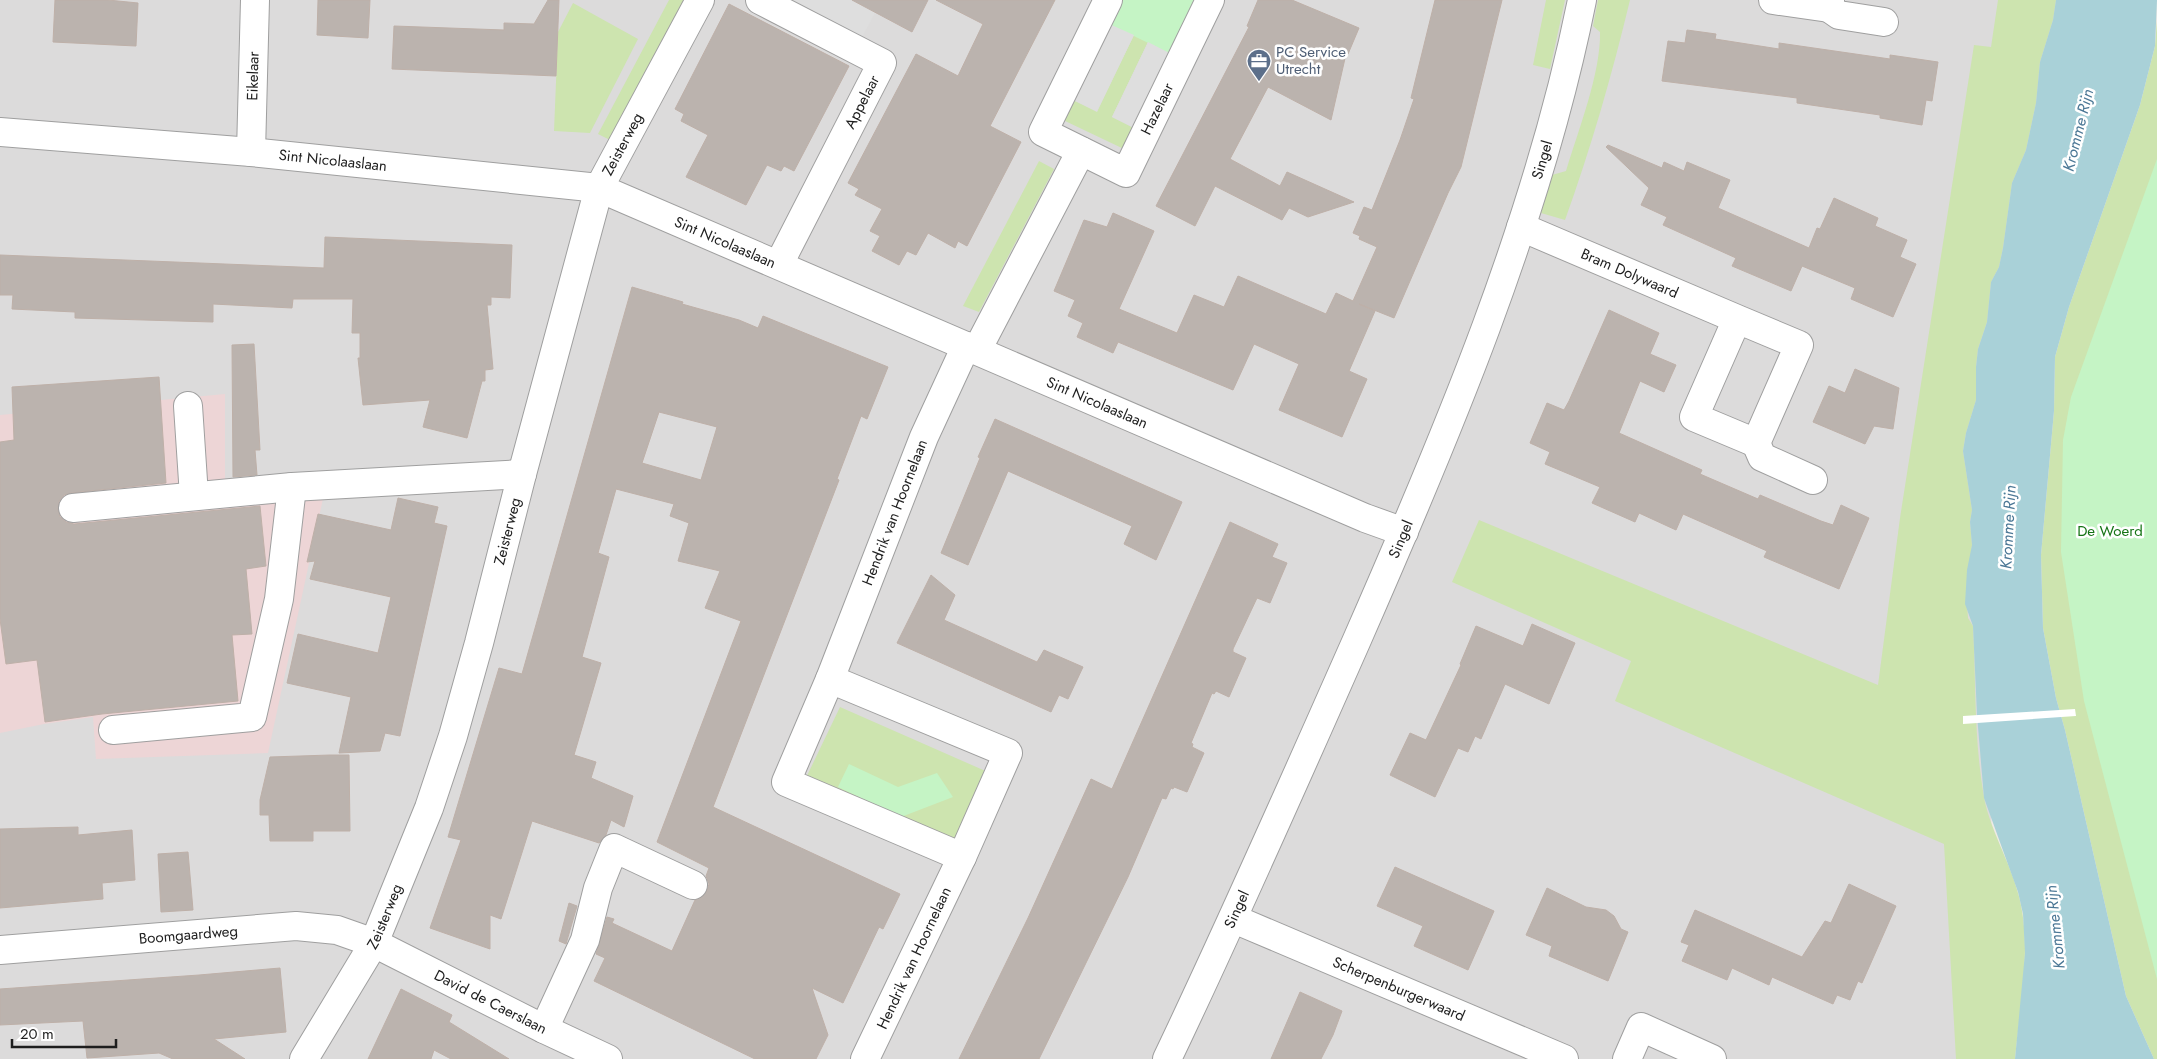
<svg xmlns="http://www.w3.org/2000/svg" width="2157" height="1059" font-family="Jost,sans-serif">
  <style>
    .residential { fill: #dcdbdb }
    .commercial { fill: #edd5d6 }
    .grass { fill: #cde4af }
    .park { fill: #c5f4c5 }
    .parking { fill: #dedede }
    .water { fill: #a9d1d8 }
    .pier { fill: #fff }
    .building { fill: #bbb3ae; stroke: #beb0a8; fill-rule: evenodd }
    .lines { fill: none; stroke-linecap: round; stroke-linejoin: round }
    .minor-casing { stroke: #9f9f9f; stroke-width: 30 }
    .minor { stroke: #fff; stroke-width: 28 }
    .labels { text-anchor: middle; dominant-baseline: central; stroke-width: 5; stroke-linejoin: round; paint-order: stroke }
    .service-label { font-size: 15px; fill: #4e5e75; stroke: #fff; text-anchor: start }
    .street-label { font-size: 15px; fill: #1e1e1e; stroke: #fff }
    .park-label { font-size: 15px; fill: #157315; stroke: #fff }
    .water-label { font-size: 16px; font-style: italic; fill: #4c7896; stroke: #fff }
  </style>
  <rect width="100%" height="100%" fill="#eeeae5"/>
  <!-- residential -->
  <path class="residential" d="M 0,0 L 2093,0 L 1997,693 L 1984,987 L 1978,1059 L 0,1059 Z"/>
  <!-- commercial -->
  <path class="commercial" d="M 225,394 L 225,480 L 497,462 L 489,491 L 470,487 L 324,494 L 268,753 L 96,759 L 93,717 L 44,724 L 0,733 L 0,415 Z"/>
  <!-- grass -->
  <g class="grass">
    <path d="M 669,0 L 687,0 L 612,141 L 598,134 Z"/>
    <path d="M 1546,0 L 1565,0 L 1550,69 L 1533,65 Z"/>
    <path d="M 1598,0 L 1630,0 C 1612,75 1591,148 1565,220 L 1541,213 L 1552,175 L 1566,171 C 1578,131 1601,73 1600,32 L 1593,26 Z"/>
    <path d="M 1998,0 L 2056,0 L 2053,20 L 2040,62 L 2036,103 L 2026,150 L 2012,183 L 2003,248 L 1999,267 L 1991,282 L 1987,322 L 1978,349 L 1976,367 L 1976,400 L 1966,433 L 1963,451 L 1972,510 L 1970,522 L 1972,545 L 1966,590 L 1968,618 L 1973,626 C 1976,682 1974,741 1984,797 C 1989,827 2010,862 2018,893 C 2033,946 2020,1005 2015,1059 L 1956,1059 L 1944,844 L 1615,701 L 1631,661 L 1452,582 L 1479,520 L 1878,685 L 1900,518 L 1974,45 L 1991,47 Z"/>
    <path d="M 573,3 L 638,39 L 590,133 L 554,131 L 558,32 Z"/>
    <path d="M 2157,20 L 2157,1059 L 2154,1059 L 2126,996 L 2065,730 L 2056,698 L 2043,628 L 2041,555 L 2054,411 L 2055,357 L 2069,307 L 2140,105 L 2155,46 Z"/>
    <path d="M 1134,35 L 1148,42 L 1112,117 L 1136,129 L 1126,150 L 1063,120 L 1073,100 L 1097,111 Z"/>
    <path d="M 1039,161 L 1054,169 L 979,312 L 963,306 Z"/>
    <path d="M 840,707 L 990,773 L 956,849 L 804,782 Z"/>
  </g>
  <!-- park -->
  <g class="park">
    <path d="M 1121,0 L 1198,0 L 1171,54 L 1109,24 Z"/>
    <path d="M 2157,159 L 2157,979 L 2084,701 L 2061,552 L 2063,440 L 2071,397 Z"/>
    <path d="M 849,764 L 898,787 L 937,773 L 953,797 L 901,817 L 838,787 Z"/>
  </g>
  <!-- parking -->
  <g class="parking">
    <path d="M 785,0 L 850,0 L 875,13 L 861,39 Z"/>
    <path d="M 1109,24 L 1134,35 L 1097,112 L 1073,100 Z"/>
    <path d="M 1148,42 L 1171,54 L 1136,129 L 1112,117 Z"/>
  </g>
  <!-- water -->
  <path class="water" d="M 2056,0 L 2157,0 L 2155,46 L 2140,105 L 2069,307 L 2055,357 L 2054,411 L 2041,555 L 2043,628 L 2056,698 L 2065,730 L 2126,996 L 2154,1059 L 2015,1059 L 2025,953 L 2023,914 L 2018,892 L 1984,798 L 1977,715 L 1973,626 L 1965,604 L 1967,570 L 1972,545 L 1970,522 L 1972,510 L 1963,451 L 1966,433 L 1976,400 L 1976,367 L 1978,349 L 1987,322 L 1991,282 L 1999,267 L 2003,248 L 2012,183 L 2026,150 L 2036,103 L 2040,62 L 2053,20 Z"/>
  <!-- pier -->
  <path class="pier" d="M 2075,709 L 2076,716 L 1963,724 L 1963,716 Z"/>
  <!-- building -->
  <g class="building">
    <path d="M 55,0 L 108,0 L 138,3 L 136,46 L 53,42 Z"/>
    <path d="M 318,0 L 370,0 L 368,38 L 317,35 Z"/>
    <path d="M 548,0 L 559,0 L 556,76 L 392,69 L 394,26 L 504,30 L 504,23 L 534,24 Z"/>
    <path d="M 852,0 L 928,0 L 912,32 Z"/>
    <path d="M 936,0 L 1055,0 L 990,126 L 1021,142 L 967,246 L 958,241 L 955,248 L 928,233 L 916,255 L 907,251 L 899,265 L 872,251 L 880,236 L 870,231 L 882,209 L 855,195 L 859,189 L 848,183 L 916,54 L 958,76 L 983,24 Z"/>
    <path d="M 1258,0 L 1292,0 L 1359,28 L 1348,54 L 1346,54 L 1331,120 L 1268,87 L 1230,159 L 1280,186 L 1287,172 L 1354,202 L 1308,217 L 1289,208 L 1282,220 L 1215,186 L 1195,226 L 1156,206 L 1249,27 L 1247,26 Z"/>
    <path d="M 1435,0 L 1502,0 L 1461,167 L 1448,193 L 1394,318 L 1359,304 L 1375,311 L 1349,371 L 1367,379 L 1342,437 L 1279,410 L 1299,364 L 1254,344 L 1233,390 L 1118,342 L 1113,353 L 1077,337 L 1083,323 L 1068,316 L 1075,300 L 1054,291 L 1084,220 L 1107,227 L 1113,213 L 1154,231 L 1119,309 L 1177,333 L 1194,295 L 1224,307 L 1238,276 L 1326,314 L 1336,293 L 1353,301 L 1377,247 L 1359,239 L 1360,236 L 1353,233 L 1364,207 L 1372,210 L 1400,140 L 1414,99 L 1411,98 Z"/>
    <path d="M 729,4 L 849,66 L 794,171 L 784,166 L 781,171 L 767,165 L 746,205 L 686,177 L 708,135 L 681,121 L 684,114 L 675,109 Z"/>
    <path d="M 1687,30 L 1716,34 L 1715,39 L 1779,49 L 1779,43 L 1890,59 L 1890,55 L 1938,62 L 1932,101 L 1926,100 L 1922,125 L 1880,118 L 1880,115 L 1797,103 L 1797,98 L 1662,81 L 1668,41 L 1685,43 Z"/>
    <path d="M 1608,145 L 1662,168 L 1664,162 L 1684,171 L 1687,162 L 1730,180 L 1718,208 L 1809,248 L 1817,228 L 1820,229 L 1834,198 L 1878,218 L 1875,226 L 1907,240 L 1900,257 L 1916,264 L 1893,317 L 1851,299 L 1855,288 L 1802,266 L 1791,291 L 1732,266 L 1736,258 L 1663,225 L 1667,217 L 1641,205 L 1649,188 L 1606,147 Z"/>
    <path d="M 325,237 L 512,245 L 510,298 L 491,297 L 491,305 L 487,305 L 493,369 L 485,370 L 485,381 L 482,381 L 467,438 L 423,427 L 430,400 L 363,405 L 358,358 L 360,358 L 360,333 L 352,333 L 353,299 L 293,299 L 292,308 L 213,304 L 213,322 L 75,318 L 75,312 L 12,309 L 13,295 L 0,295 L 0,255 L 324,268 Z"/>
    <path d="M 632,287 L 683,302 L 682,304 L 739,320 L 758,328 L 763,316 L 888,367 L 867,419 L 861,416 L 837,479 L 839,480 L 713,807 L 900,894 L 883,929 L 879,927 L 843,1003 L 812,988 L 828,1035 L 816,1059 L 755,1059 L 594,981 L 605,958 L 596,954 L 607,917 L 614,919 L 612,923 L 672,951 L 695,900 L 702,897 L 707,891 L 709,884 L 706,876 L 709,868 L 657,842 L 741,621 L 705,608 L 720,571 L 678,561 L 689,523 L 670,516 L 674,504 L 616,489 L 598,553 L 609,557 L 582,657 L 601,663 L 574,755 L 596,762 L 591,778 L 633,796 L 624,827 L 611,820 L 606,835 L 599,843 L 532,821 L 501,919 L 490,915 L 490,949 L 430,928 L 461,840 L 448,837 L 499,668 L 522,674 ZM 659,412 L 717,427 L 701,480 L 642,463 Z"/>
    <path d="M 1609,310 L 1659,333 L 1650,354 L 1676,365 L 1664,392 L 1640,381 L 1619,433 L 1702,470 L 1700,474 L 1758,499 L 1760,495 L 1821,521 L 1833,525 L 1841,505 L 1869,518 L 1839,589 L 1764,557 L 1767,551 L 1683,514 L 1676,530 L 1639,513 L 1635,522 L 1592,503 L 1600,487 L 1545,464 L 1550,452 L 1530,443 L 1547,403 L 1564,410 L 1569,401 Z"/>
    <path d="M 254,344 L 260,450 L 255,450 L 257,475 L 233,477 L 232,345 Z"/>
    <path d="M 1855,369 L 1899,388 L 1893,429 L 1874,426 L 1865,444 L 1813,422 L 1829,386 L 1845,393 Z"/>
    <path d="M 159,377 L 166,483 L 71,493 L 64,495 L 59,501 L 58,510 L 60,517 L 66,522 L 74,524 L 260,506 L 266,566 L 246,569 L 252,634 L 232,635 L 238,701 L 102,714 L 45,722 L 37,660 L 6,664 L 0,619 L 0,442 L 14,440 L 12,387 Z"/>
    <path d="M 995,419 L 1182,502 L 1156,560 L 1124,544 L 1132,526 L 1008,471 L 968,565 L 941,553 L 980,458 L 978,457 Z"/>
    <path d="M 398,498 L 438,507 L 434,523 L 447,526 L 400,736 L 385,733 L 380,751 L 339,753 L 351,697 L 287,683 L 298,634 L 378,653 L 391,597 L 310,579 L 315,561 L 307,562 L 318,514 L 391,530 Z"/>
    <path d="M 1230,522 L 1278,544 L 1272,557 L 1287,563 L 1270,603 L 1257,598 L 1233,649 L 1233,652 L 1246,658 L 1229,697 L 1216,691 L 1214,694 L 1212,693 L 1191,743 L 1193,744 L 1192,747 L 1204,753 L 1187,792 L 1174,787 L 1173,789 L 1171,788 L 1166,799 L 1162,798 L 1128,877 L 1039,1059 L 959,1059 L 1028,918 L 1091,779 L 1112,789 Z"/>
    <path d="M 931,575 L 955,595 L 944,620 L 1037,662 L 1044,650 L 1083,667 L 1068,699 L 1059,695 L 1051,712 L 897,643 Z"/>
    <path d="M 1532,624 L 1575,643 L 1549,704 L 1505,684 L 1481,739 L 1475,736 L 1468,752 L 1458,748 L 1435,797 L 1390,775 L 1410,733 L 1426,740 L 1461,665 L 1460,664 L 1476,626 L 1523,646 Z"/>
    <path d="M 330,755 L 349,755 L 350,831 L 313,831 L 313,841 L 270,841 L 269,815 L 260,815 L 260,800 L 270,757 Z"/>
    <path d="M 78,827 L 78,835 L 132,830 L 135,880 L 102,883 L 103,899 L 0,908 L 0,829 Z"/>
    <path d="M 188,852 L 193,910 L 161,912 L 158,854 Z"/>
    <path d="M 1395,867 L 1494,911 L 1468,970 L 1414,946 L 1423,926 L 1377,906 Z"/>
    <path d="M 1849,884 L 1896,906 L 1862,983 L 1858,981 L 1850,1000 L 1837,995 L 1833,1004 L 1772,977 L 1769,985 L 1732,968 L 1727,980 L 1682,961 L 1689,945 L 1681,942 L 1695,910 L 1802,957 L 1825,921 L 1831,923 Z"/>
    <path d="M 1547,888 L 1586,907 L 1606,910 L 1614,916 L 1621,929 L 1628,932 L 1608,981 L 1549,956 L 1552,946 L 1526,935 Z"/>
    <path d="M 569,903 L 577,906 L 566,944 L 559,941 Z"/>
    <path d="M 280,968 L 286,1032 L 214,1039 L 245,1059 L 173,1059 L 159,1053 L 87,1058 L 83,1021 L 0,1025 L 0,989 L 199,975 Z"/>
    <path d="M 401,989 L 452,1015 L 449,1022 L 509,1059 L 451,1059 L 434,1050 L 431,1059 L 368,1059 Z"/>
    <path d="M 1300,992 L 1342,1011 L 1333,1035 L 1321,1059 L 1271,1059 Z"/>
  </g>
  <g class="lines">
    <defs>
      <g id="minor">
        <path d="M 760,0 L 882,63 L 779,264"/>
        <path id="s1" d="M 1108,0 L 1043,132 L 1126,173 L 1210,0"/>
        <path d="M 1773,0 L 1829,8 L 1830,0"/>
        <path d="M 1829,8 L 1839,15 L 1884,22"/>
        <path id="s2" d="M 0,132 L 251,152 L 599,188 L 1365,518 L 1404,532"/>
        <path id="s3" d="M 251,152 L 255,0"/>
        <path id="s4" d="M 1521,227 L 1737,319 L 1694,417 L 1756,443 L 1799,345 L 1737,319"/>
        <path d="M 977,350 L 1081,151"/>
        <path d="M 188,406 L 194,496"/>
        <path d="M 1756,443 L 1762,457 L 1813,480"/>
        <path d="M 73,508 L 292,487 L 522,474"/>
        <path d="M 830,679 L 1008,753 L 962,857 L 865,1059"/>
        <path d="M 113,730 L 252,717 L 279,599 L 292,487"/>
        <path id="s5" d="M 962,857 L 786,782 L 830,679 L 924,437 L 966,346"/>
        <path id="s6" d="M 1234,919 L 1564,1059"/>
        <path id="s7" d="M 0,950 L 296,926 L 337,930 L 374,943 L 544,1029 L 608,1059"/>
        <path d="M 544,1029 L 585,940 L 598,888 L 614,848 L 693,885"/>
        <path id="s8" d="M 304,1059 L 374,943 L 429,808 L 453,736 L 479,643 L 522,474 L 599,188 L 700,0"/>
        <path id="s9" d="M 1167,1059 C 1233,921 1294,782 1356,642 C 1446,437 1538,220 1582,0"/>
        <path d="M 1627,1059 L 1641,1027 L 1712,1059"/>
      </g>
    </defs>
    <!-- minor casing -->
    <use href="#minor" class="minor-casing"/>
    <!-- minor -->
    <use href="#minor" class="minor"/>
  </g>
  <!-- icons -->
  <defs>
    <symbol id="office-pin" viewBox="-11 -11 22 30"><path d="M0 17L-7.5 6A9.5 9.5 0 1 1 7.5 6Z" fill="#5c6f8a" stroke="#fff"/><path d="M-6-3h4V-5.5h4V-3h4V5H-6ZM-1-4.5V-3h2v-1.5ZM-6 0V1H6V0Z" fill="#fff"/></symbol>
  </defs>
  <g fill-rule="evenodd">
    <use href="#office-pin" x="1245" y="47" width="28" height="38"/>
  </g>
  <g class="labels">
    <!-- service labels -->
    <g class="service-label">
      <text x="1276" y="52">PC Service<tspan x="1276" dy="17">Utrecht</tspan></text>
    </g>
    <!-- street labels -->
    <g class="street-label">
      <text stroke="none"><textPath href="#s3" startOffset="76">Eikelaar</textPath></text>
      <text transform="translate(862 102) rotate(-63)">Appelaar</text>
      <text stroke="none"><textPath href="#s1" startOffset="311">Hazelaar</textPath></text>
      <text stroke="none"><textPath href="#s8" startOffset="974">Zeisterweg</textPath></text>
      <text stroke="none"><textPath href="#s9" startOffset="975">Singel</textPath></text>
      <text stroke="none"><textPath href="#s2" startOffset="334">Sint Nicolaaslaan</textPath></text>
      <text stroke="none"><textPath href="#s2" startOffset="739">Sint Nicolaaslaan</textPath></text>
      <text stroke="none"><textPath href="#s4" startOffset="118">Bram Dolywaard</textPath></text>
      <text stroke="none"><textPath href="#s2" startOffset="1144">Sint Nicolaaslaan</textPath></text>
      <text stroke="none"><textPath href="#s5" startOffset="482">Hendrik van Hoornelaan</textPath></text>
      <text stroke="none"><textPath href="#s8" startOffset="569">Zeisterweg</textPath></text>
      <text stroke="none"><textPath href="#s9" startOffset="570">Singel</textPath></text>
      <text stroke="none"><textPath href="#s9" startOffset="165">Singel</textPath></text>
      <text stroke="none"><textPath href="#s8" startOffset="164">Zeisterweg</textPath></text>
      <text stroke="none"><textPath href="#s7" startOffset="189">Boomgaardweg</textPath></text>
      <text transform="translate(914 958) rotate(-65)">Hendrik van Hoornelaan</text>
      <text stroke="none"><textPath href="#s6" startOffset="179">Scherpenburgerwaard</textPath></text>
      <text stroke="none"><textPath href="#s7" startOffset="508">David de Caerslaan</textPath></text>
    </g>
    <!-- park labels -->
    <g class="park-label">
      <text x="2110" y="531">De Woerd</text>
    </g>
    <!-- water labels -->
    <g class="water-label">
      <text transform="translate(2078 130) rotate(-76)">Kromme Rijn</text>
      <text transform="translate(2008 527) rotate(-87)">Kromme Rijn</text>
      <text transform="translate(2055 927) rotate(-96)">Kromme Rijn</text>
    </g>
  </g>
  <!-- scale -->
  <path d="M12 1039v8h104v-8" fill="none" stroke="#1e1e1e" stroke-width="2.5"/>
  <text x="20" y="1039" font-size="15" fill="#1e1e1e" stroke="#ffffff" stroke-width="4" paint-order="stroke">20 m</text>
</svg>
